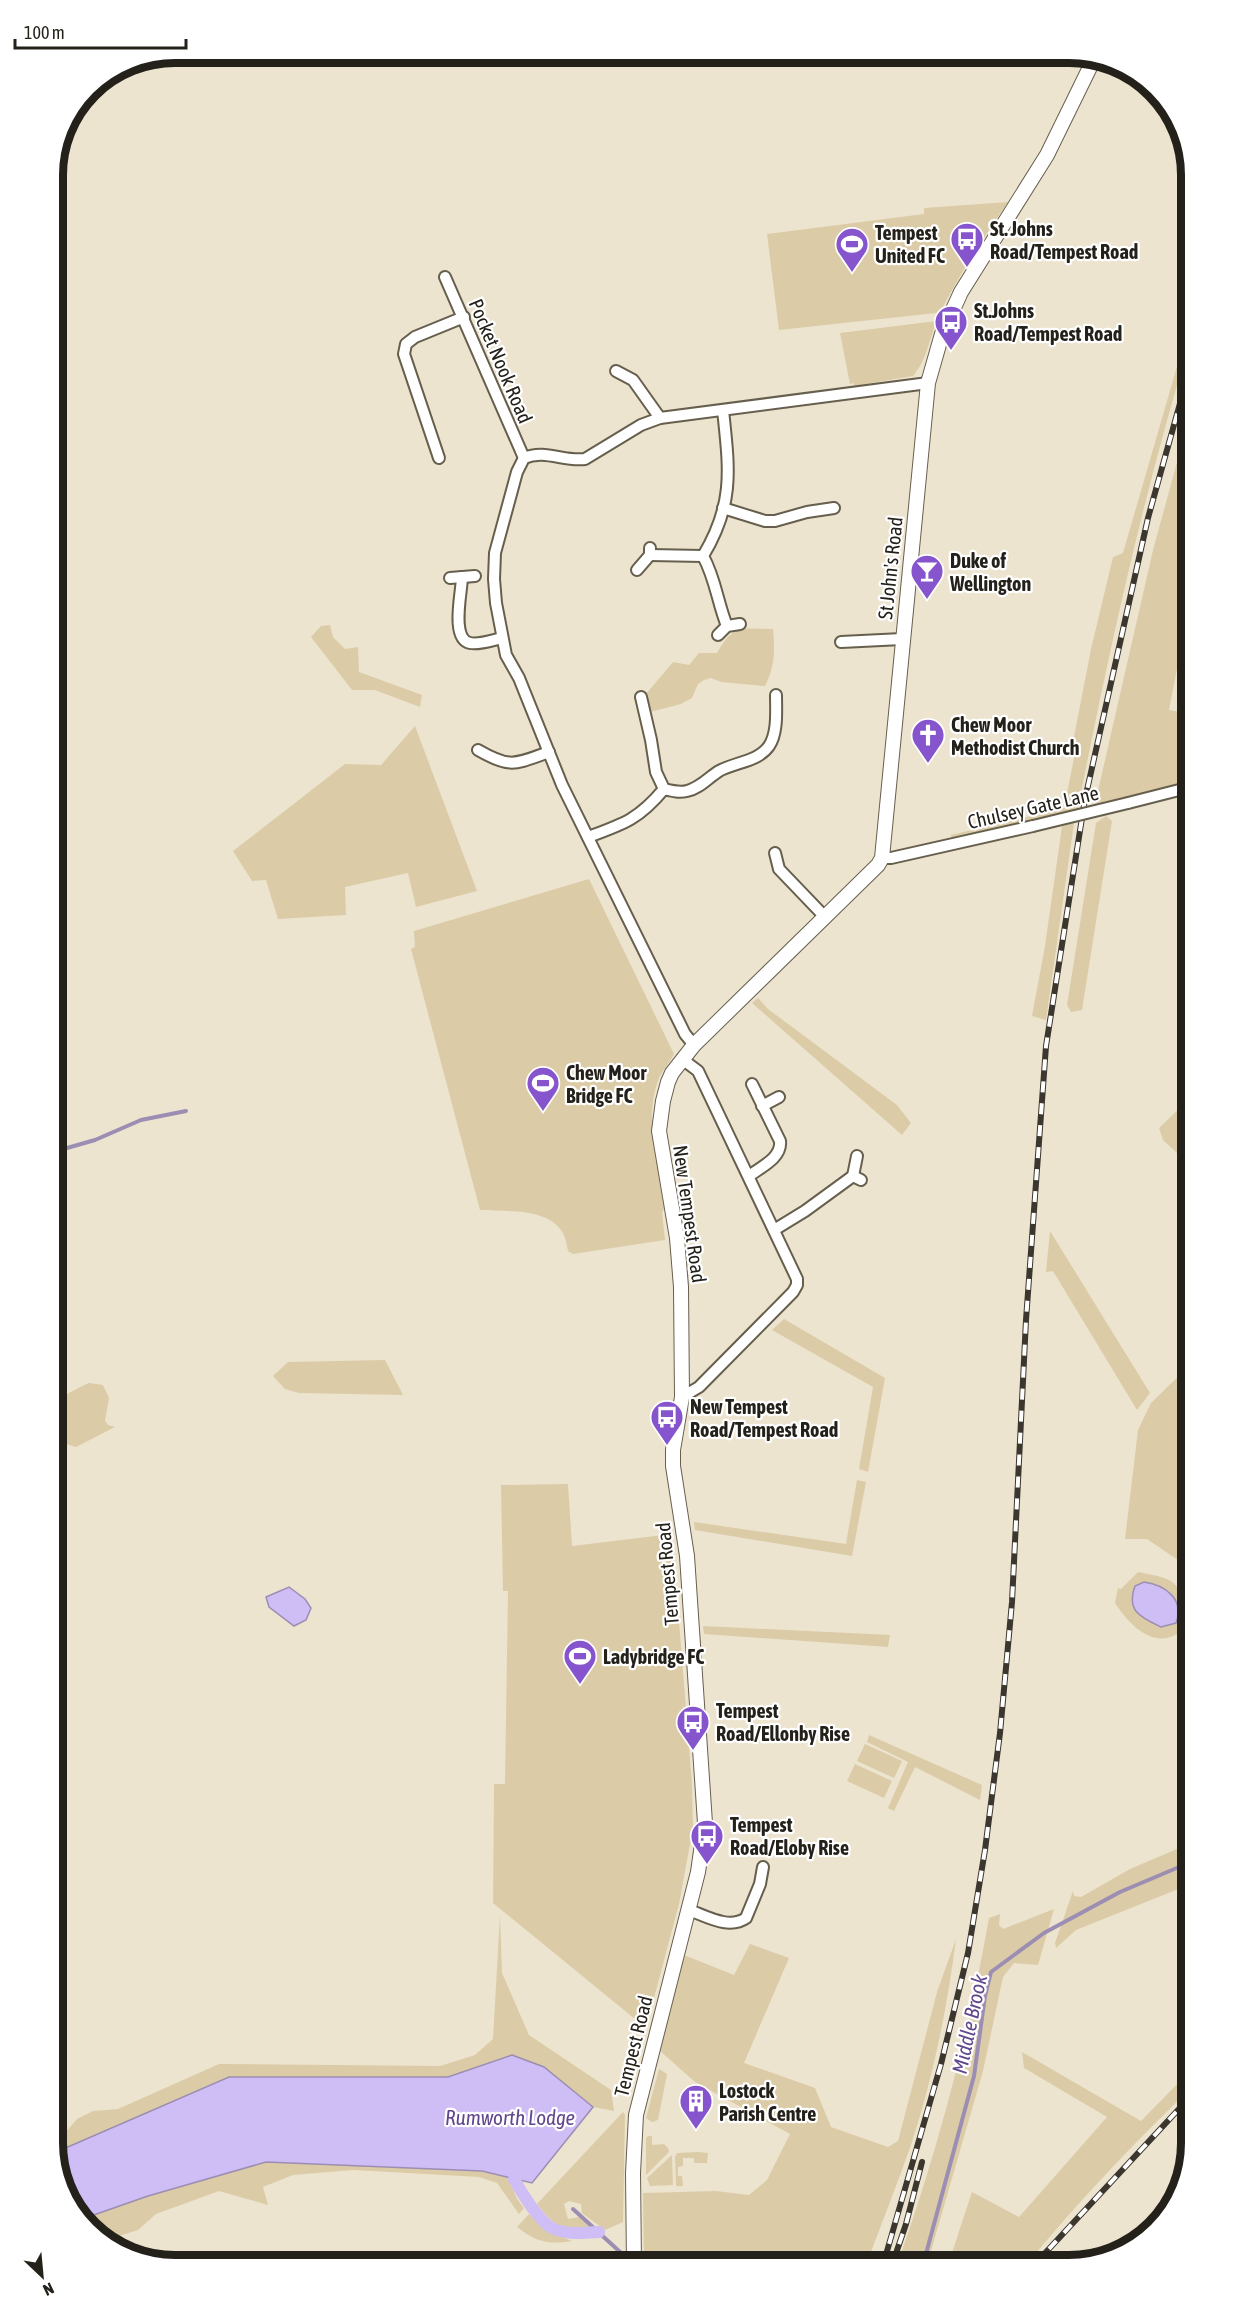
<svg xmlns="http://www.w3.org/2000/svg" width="1244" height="2318" font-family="'Asap Condensed',sans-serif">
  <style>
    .green { fill: #dbcca7 }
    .water { fill: #cfbdf5; stroke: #9c8eb3; stroke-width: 1.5 }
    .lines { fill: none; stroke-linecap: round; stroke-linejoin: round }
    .stream { stroke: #9c8eb3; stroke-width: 4 }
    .canal { stroke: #cfbdf5; stroke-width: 12 }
    .minor-casing { stroke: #665f4d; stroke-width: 14 }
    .tertiary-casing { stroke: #665f4d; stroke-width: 16 }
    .minor { stroke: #fff; stroke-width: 10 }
    .tertiary { stroke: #fff; stroke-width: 14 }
    .rail-casing { stroke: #3b372f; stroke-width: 6 }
    .rail { stroke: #fff; stroke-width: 4; stroke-dasharray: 11; stroke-linecap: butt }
    .minor-bridge-casing { stroke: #665f4d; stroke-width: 14; stroke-linecap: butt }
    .minor-bridge { stroke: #fff; stroke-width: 10 }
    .labels { text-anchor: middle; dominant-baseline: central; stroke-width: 4.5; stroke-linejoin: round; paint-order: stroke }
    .poi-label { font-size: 20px; font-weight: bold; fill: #24211a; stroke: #fff; text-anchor: start }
    .street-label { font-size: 20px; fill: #24211a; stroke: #fff }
    .water-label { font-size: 21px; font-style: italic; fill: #61478b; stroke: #fff }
    .rim { fill: none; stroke: #24211a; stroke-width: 8 }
  </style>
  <rect width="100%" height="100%" fill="#ede4d0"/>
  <!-- green -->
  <g class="green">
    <path d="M 1008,202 C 983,238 960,273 940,313 C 930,334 928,359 913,376 L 854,386 L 854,383 L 850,384 L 840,333 L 936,321 L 936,313 L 779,330 L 767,234 L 924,214 L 924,208 Z"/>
    <path d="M 1191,318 L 1191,338 C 1144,492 1109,650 1078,808 L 952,841 L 951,835 L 1064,808 L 1076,748 L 1072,747 L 1091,649 L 1113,557 L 1123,553 Z"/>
    <path d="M 1191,411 L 1191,597 L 1169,710 L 1191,714 L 1191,744 L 1182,784 L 1095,804 L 1153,550 Z"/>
    <path d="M 330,625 L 333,637 L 345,649 L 358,647 L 359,672 L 422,695 L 420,707 L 375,690 L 352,690 L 311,637 L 321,626 Z"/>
    <path d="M 773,629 C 775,650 775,667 765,686 L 721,682 L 711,678 L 704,680 L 698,684 L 692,698 L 681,704 L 650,712 L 646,694 L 673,662 L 689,665 L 699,653 L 717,653 C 734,623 741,629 773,629 Z"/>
    <path d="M 415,726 L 477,891 L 416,907 L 408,873 L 345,887 L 346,915 L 278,919 L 266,880 L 252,881 L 233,851 L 345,764 L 381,765 Z"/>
    <path d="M 1106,816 L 1112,821 L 1082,1010 L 1071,1012 L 1067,1005 L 1096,823 Z"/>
    <path d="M 1074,823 L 1046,1020 L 1032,1016 L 1045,946 L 1062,826 Z"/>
    <path d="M 589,879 L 674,1054 C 670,1062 663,1070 659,1078 C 643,1119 658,1165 666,1206 L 662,1212 L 665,1240 L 573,1254 L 568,1251 C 567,1246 566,1239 563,1233 C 548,1207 506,1212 480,1210 L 411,949 L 415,947 L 414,931 Z"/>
    <path d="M 758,998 L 768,1009 L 897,1105 L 911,1123 L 902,1135 L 752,1003 Z"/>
    <path d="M 1180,1108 L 1191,1110 L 1191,1166 L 1163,1140 L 1159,1128 Z"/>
    <path d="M 1050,1231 L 1150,1393 L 1137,1410 L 1053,1271 L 1046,1272 Z"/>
    <path d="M 784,1319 L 885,1378 L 868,1472 L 859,1469 L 873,1387 L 772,1330 Z"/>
    <path d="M 385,1360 L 403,1395 L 299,1393 L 285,1389 L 273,1376 L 288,1362 Z"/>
    <path d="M 1191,1364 L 1191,1569 L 1147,1539 L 1125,1539 L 1138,1430 L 1151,1403 Z"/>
    <path d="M 89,1383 L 103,1385 L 109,1398 L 105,1421 L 108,1425 L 115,1427 L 76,1447 L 53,1440 C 53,1402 54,1399 89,1383 Z"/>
    <path d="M 857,1480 L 866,1482 L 852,1556 L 695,1530 L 694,1522 L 846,1544 Z"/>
    <path d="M 568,1484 L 572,1546 L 672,1534 L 692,1784 L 693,1828 L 679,1904 L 646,2028 L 493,1903 L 494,1784 L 505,1784 L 508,1591 L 503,1591 L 501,1485 Z"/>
    <path d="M 1138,1572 C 1159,1577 1172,1575 1183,1595 C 1189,1606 1191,1611 1190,1623 C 1162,1655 1134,1632 1115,1603 L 1118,1588 L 1121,1589 Z"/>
    <path d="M 703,1626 L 890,1635 L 888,1647 L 704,1634 Z"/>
    <path d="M 869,1735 L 982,1785 L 980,1800 L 915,1767 L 894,1811 L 888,1808 L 908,1762 L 867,1742 Z"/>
    <path d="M 865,1744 L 902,1761 L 894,1778 L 857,1761 Z"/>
    <path d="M 855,1764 L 892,1781 L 884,1798 L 847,1781 Z"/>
    <path d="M 1191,1843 L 1191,1884 L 1076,1930 L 1056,1948 L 1055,1943 L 1073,1891 L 1074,1896 L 1081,1897 L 1130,1869 Z"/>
    <path d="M 1054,1909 L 1038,1965 L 1014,1963 L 1003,1977 L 983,2071 L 931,2251 L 943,2256 L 940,2265 L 897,2265 C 937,2153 968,2036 989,1918 L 1000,1914 L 999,1925 L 1003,1929 Z"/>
    <path d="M 500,1915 L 502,1973 L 529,2035 L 611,2090 L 614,2111 L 593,2107 L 544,2067 L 512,2055 L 448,2077 L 229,2077 L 54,2153 L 53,2138 L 64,2134 L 77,2119 L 93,2111 L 118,2109 L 219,2064 L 440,2066 L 475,2055 L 493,2039 Z"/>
    <path d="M 956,1939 C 947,2009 933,2078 911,2145 C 897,2185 881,2225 866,2265 L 735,2265 L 732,2261 L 722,2265 L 705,2265 L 702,2261 L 694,2265 L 644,2265 L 643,2193 L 716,2191 L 749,2195 L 767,2180 L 790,2134 L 695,2082 L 659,2050 L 684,1955 L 734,1975 L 750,1944 L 789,1958 L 744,2063 L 815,2088 L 831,2127 L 888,2147 L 898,2141 L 937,1992 Z"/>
    <path d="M 1022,2052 L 1141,2121 L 1191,2070 L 1191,2088 C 1133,2144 1077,2203 1026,2265 L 948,2265 L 972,2192 L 1019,2217 L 1107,2117 L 1024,2068 Z"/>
    <path d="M 659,2069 L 667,2074 L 658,2120 L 652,2122 L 646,2118 Z"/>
    <path d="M 623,2112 L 625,2115 L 623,2222 L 605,2230 L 582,2213 L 581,2204 L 569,2201 L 564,2204 L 568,2219 L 579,2217 L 592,2229 C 560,2229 558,2230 537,2204 Z"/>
    <path d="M 648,2136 L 652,2136 L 652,2145 L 664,2144 L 668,2148 L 669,2152 L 646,2175 L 646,2138 Z"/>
    <path d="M 698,2152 L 708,2153 L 707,2163 L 694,2163 L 694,2158 L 683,2158 L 683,2166 L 678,2167 L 678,2176 L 682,2176 L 683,2186 L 676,2186 L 675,2157 L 677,2153 Z"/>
    <path d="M 672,2155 L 673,2185 L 650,2186 L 647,2178 Z"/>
    <path d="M 266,2162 L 482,2171 L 508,2177 L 517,2199 L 524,2208 L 519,2214 L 497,2183 L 479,2177 L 353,2170 L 293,2175 L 263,2187 L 268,2205 L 219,2191 L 156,2214 L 138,2230 L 103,2241 L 85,2218 L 149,2195 Z"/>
    <path d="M 529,2214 L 545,2230 L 572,2241 C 548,2245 536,2242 517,2227 Z"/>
  </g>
  <!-- water -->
  <g class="water">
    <path d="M 1144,1582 C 1165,1585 1185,1599 1176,1623 L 1161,1627 C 1140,1617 1126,1611 1135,1586 Z"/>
    <path d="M 289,1587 L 305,1599 L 311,1608 L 306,1620 L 294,1626 L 269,1607 L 266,1597 Z"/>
    <path d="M 512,2055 L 544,2067 L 593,2107 L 532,2183 L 482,2171 L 266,2162 L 148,2196 L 85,2218 L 62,2190 L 54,2153 L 229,2077 L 448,2077 Z"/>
  </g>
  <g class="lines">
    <!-- stream -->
    <g class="stream">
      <path d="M 53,1152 L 95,1140 L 141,1120 L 186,1111"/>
      <path d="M 573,2209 L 630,2261"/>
      <path d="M 920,2265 L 927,2250 L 974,2076 L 985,1996 L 991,1972 L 1044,1933 L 1120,1892 L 1191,1862"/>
    </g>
    <!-- canal -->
    <path class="canal" d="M 514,2179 C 521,2192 539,2221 552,2228 C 566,2235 584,2233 599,2232"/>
    <defs>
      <g id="minor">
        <path d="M 445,277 L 524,458"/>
        <path d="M 616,371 L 633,380 L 660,418"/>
        <path d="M 723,410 C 729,468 735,503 703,556 C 716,580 717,601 727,626"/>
        <path d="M 439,458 L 404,354 L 406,344 L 415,337 L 464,317"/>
        <path d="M 723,508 L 765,521 L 775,521 L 807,512 L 834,508"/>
        <path d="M 650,555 L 703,556"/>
        <path d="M 637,570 L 650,555 L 650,548"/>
        <path d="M 462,577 C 462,591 450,639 470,643 C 479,645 493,640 502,638"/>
        <path d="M 450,578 L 475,576"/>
        <path d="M 718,635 L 727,626 L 740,624"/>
        <path d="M 841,642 L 902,639"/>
        <path d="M 641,697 L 651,740 L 656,772 L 664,789 C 672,791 679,793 687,791 C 700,788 708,778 719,771 C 735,762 758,762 769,746 C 778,733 776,710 776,695"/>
        <path d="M 478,750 C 511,769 515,764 549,752"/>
        <path d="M 1128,803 L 1191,787"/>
        <path d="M 588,837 C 624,824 639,819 664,789"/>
        <path d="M 775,853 L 779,869 L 825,917"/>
        <path d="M 882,858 L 891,858 L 1033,826"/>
        <path d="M 694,1045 L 685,1034 L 562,785 L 519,678 L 506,655 L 496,603 L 494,579 L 495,553 L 517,472 L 524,458 C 545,449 564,462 585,459 L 641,425 L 660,418 L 928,383"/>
        <path d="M 762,1106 L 779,1097"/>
        <path d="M 857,1156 L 853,1176 L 861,1180"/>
        <path d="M 749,1176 C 761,1167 782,1158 780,1141 L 752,1084"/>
        <path d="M 774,1230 L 805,1211 L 853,1176"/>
        <path d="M 682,1397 L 699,1387 L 793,1292 L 797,1285 L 797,1279 L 698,1071 L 682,1059"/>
        <path d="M 689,1910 C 706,1916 729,1930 746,1918 L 760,1884 L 763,1867"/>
      </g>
      <path id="tertiary" d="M 634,2265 L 633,2173 L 636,2115 L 698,1872 L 705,1823 L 687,1556 L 673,1466 L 673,1450 L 682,1397 L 681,1287 L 677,1238 L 659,1131 L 663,1101 L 668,1082 L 672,1073 L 694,1045 L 878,865 L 882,858 L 928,383 L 942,334 L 961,292 L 1047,155 L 1094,59"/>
    </defs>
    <!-- minor casing -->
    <use href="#minor" class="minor-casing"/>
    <!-- tertiary casing -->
    <use href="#tertiary" class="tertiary-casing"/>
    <!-- minor -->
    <use href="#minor" class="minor"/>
    <!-- tertiary -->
    <use href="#tertiary" class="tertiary"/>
    <defs>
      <g id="rail">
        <path d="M 883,2265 L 941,2064 L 968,1953 L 985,1850 L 1000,1733 L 1012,1602 L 1026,1320 L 1046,1046 L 1085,799 L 1148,518 L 1191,364"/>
        <path d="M 892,2265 L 906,2224 L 922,2162"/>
        <path d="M 1034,2265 L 1191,2096"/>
      </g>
    </defs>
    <!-- rail casing -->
    <use href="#rail" class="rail-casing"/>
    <!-- rail -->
    <use href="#rail" class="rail"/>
    <defs>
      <path id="minor-bridge" d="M 1033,826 L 1128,803"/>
    </defs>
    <!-- minor-bridge casing -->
    <use href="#minor-bridge" class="minor-bridge-casing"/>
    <!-- minor-bridge -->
    <use href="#minor-bridge" class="minor-bridge"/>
  </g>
  <!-- icons -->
  <defs>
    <symbol id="bus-pin" viewBox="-11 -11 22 30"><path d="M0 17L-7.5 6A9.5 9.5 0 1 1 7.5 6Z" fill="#8654cd" stroke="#fff"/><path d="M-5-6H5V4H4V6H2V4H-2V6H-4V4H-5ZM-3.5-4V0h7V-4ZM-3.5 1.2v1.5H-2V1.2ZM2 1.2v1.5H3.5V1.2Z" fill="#fff"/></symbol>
    <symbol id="stadium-pin" viewBox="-11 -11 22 30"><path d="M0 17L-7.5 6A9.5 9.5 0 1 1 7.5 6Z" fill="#8654cd" stroke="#fff"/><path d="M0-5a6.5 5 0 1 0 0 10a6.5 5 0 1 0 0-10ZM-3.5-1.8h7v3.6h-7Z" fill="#fff"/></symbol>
    <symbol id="bar-pin" viewBox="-11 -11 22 30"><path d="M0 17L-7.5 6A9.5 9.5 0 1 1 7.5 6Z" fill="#8654cd" stroke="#fff"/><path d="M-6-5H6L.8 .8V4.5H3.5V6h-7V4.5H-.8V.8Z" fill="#fff"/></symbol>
    <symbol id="church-pin" viewBox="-11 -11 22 30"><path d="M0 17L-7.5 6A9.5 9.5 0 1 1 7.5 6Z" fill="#8654cd" stroke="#fff"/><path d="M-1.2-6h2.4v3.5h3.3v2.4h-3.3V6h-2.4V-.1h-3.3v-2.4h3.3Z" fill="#fff"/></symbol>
    <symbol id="building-pin" viewBox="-11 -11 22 30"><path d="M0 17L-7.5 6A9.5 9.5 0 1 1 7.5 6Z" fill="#8654cd" stroke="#fff"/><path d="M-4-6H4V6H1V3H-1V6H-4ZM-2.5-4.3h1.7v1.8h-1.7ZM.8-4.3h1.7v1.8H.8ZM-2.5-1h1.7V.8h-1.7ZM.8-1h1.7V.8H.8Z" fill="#fff"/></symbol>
  </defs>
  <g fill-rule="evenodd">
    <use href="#bus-pin" x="948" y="220" width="38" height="52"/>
    <use href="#stadium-pin" x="833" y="225" width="38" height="52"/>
    <use href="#bus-pin" x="932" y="303" width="38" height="52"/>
    <use href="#bar-pin" x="908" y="552" width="38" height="52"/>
    <use href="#church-pin" x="909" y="716" width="38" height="52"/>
    <use href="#stadium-pin" x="524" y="1064" width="38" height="52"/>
    <use href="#bus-pin" x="648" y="1398" width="38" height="52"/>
    <use href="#stadium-pin" x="561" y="1637" width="38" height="52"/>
    <use href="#bus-pin" x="674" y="1703" width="38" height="52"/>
    <use href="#bus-pin" x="688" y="1817" width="38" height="52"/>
    <use href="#building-pin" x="677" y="2082" width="38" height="52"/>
  </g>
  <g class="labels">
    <!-- poi labels -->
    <g class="poi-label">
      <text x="990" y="228">St. Johns<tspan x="990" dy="23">Road/Tempest Road</tspan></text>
      <text x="875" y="232">Tempest<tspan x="875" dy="23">United FC</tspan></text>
      <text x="974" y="310">St.Johns<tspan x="974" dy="23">Road/Tempest Road</tspan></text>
      <text x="950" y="560">Duke of<tspan x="950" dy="23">Wellington</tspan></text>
      <text x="951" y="724">Chew Moor<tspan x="951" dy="23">Methodist Church</tspan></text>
      <text x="566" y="1072">Chew Moor<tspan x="566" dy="23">Bridge FC</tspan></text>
      <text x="690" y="1406">New Tempest<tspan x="690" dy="23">Road/Tempest Road</tspan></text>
      <text x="603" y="1656">Ladybridge FC</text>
      <text x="716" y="1710">Tempest<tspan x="716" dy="23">Road/Ellonby Rise</tspan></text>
      <text x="730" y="1824">Tempest<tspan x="730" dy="23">Road/Eloby Rise</tspan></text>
      <text x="719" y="2090">Lostock<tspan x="719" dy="23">Parish Centre</tspan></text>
    </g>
    <!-- street labels -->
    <g class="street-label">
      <text transform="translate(501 361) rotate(67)">Pocket Nook Road</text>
      <text transform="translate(890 568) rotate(-84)">St John's Road</text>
      <text transform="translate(1033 807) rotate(-13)">Chulsey Gate Lane</text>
      <text transform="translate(690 1214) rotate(82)">New Tempest Road</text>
      <text transform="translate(667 1574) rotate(-95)">Tempest Road</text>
      <text transform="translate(633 2046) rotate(-76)">Tempest Road</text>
    </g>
    <!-- water labels -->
    <g class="water-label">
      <text transform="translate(969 2024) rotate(-78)">Middle Brook</text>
      <text x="510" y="2117">Rumworth Lodge</text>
    </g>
  </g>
  <!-- crop -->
  <path d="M0 0H1244V2318H0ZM175 63H1069A112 112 0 0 1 1181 175V2143A112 112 0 0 1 1069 2255H175A112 112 0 0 1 63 2143V175A112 112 0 0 1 175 63Z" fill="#fff" fill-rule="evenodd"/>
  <path class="rim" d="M175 63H1069A112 112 0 0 1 1181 175V2143A112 112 0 0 1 1069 2255H175A112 112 0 0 1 63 2143V175A112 112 0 0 1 175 63Z"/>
  <!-- north arrow -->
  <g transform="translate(42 2276) rotate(154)" stroke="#ffffff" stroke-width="4.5" paint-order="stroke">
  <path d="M0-4.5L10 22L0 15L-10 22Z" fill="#24211a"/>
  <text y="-9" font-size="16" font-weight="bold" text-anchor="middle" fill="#24211a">N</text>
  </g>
  <!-- scale -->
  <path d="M15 39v9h171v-9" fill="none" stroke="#24211a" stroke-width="3"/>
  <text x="24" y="39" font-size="18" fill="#24211a" stroke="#ffffff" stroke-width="4.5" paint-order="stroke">100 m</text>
</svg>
